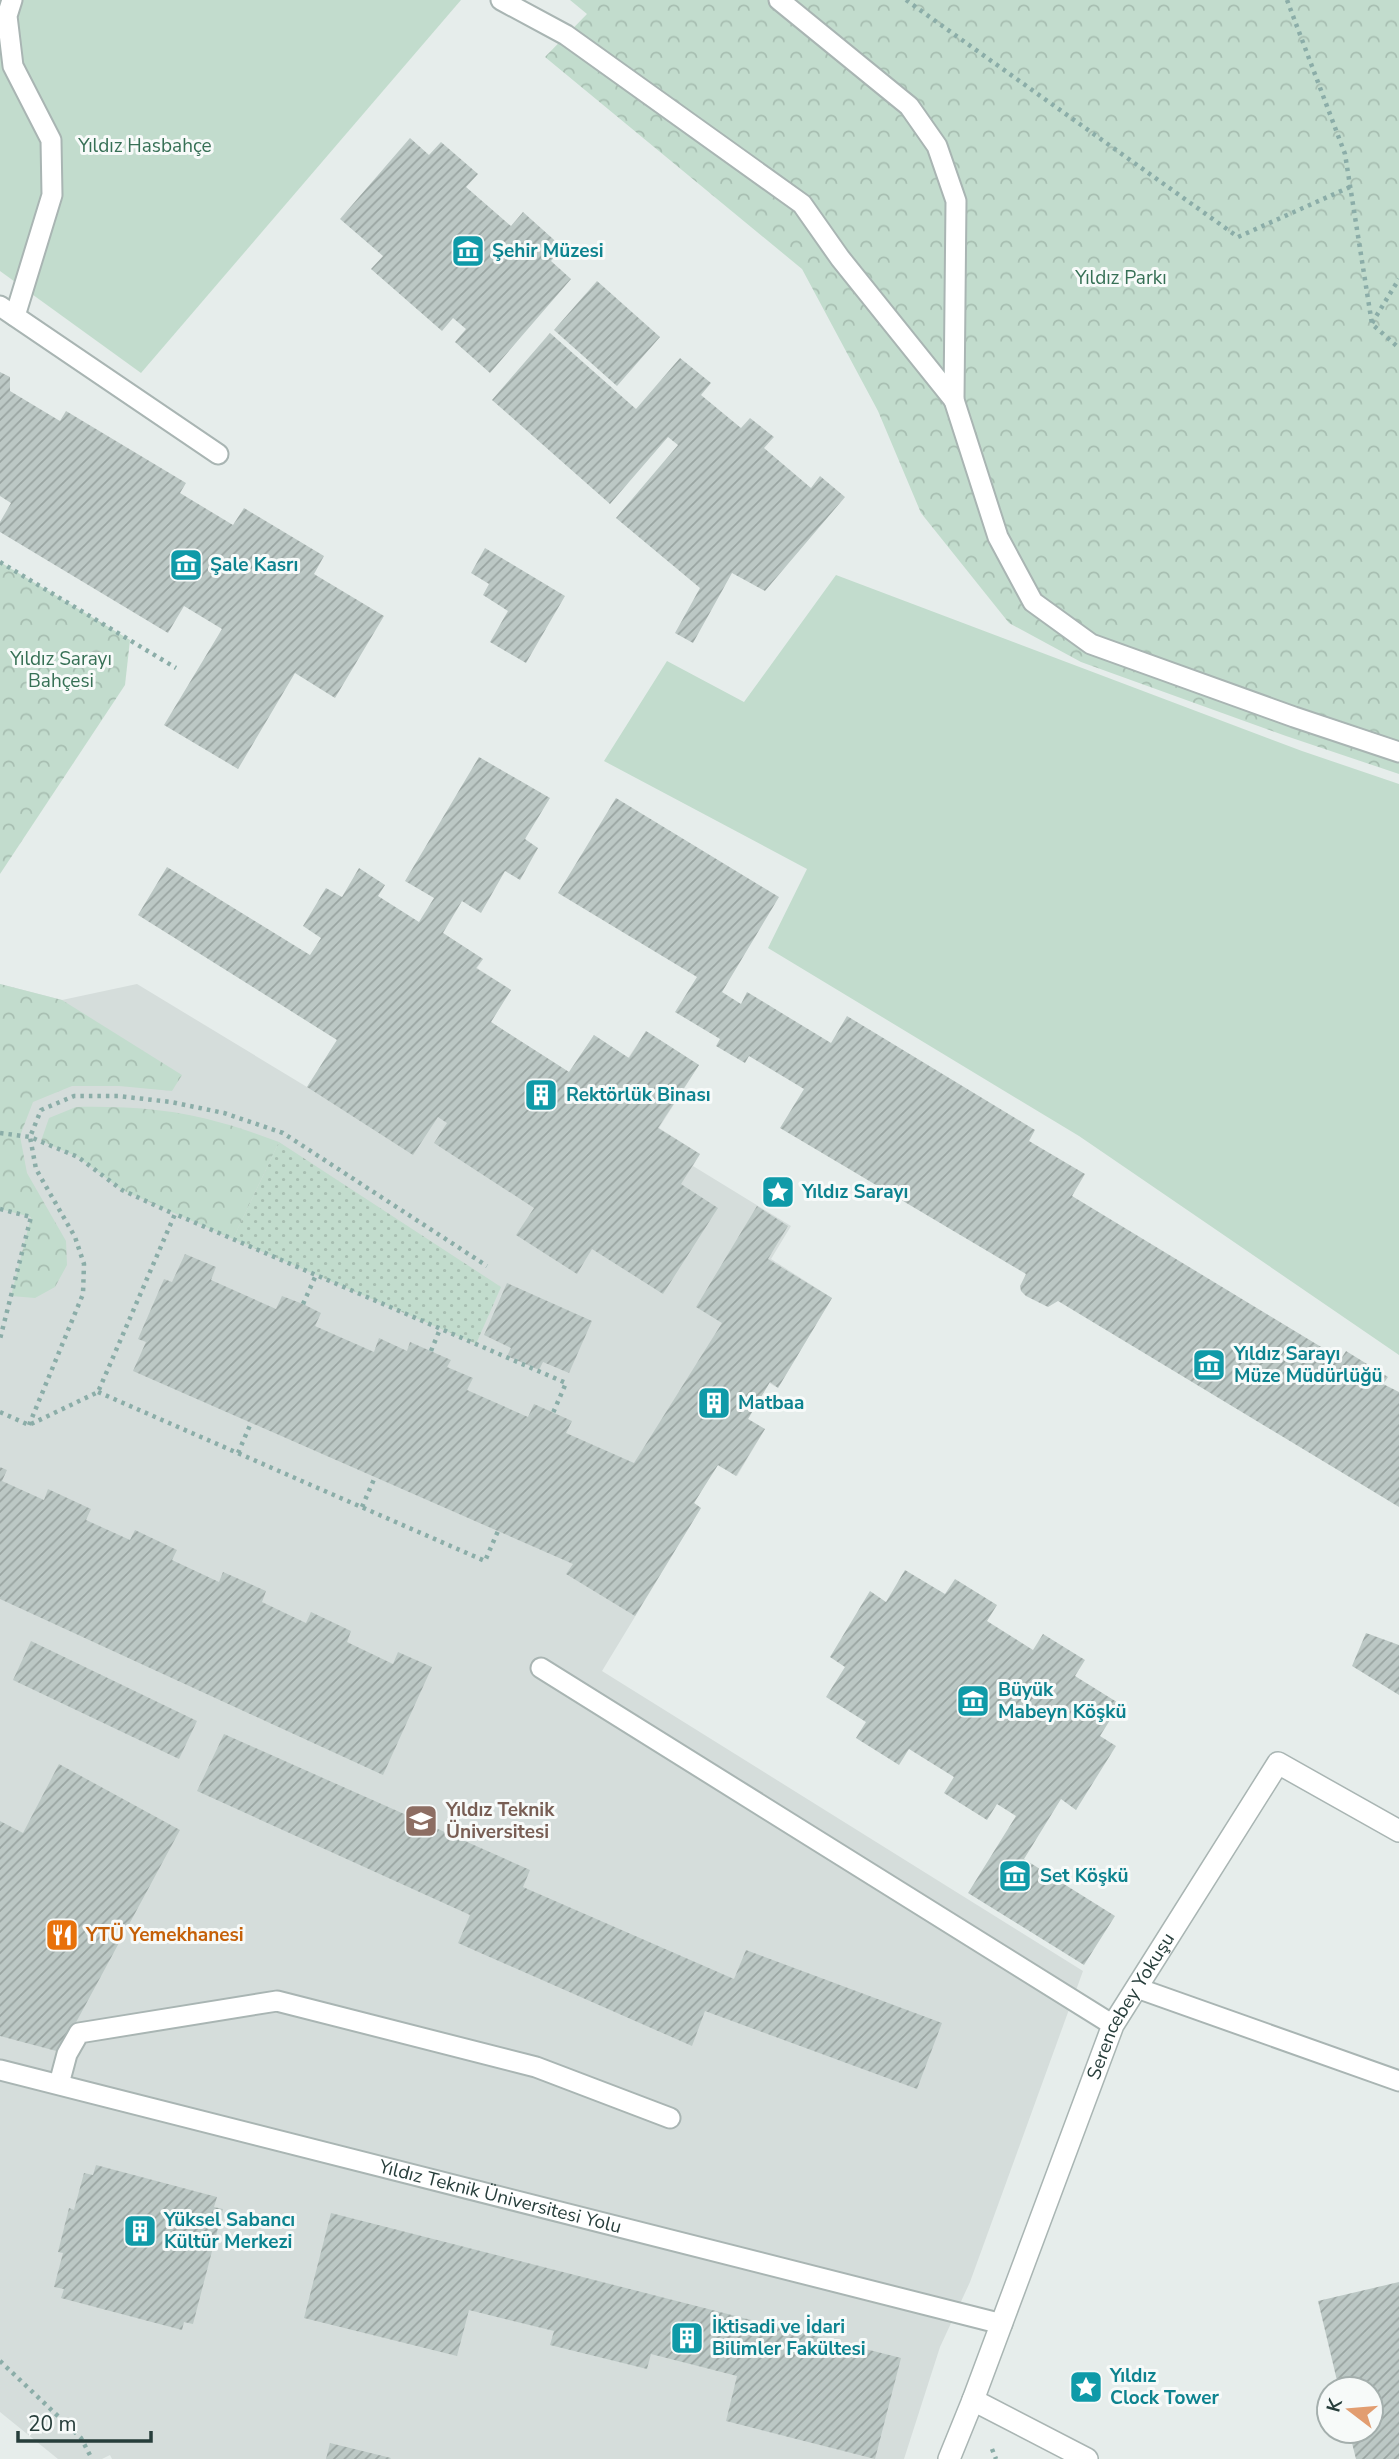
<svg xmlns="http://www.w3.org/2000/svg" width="1399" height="2459" font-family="'Nunito Sans',sans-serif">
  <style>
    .built { fill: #d5dddb }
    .green { fill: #c2dccd }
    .forest { fill: url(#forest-crowns) }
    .park { fill: url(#park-dots) }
    .building { fill: url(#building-hatch) }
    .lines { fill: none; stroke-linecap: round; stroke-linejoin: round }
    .service-casing { stroke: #a9b5b3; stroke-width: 23 }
    .minor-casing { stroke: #a9b5b3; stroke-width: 24 }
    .path { stroke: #8bada8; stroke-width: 4.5; stroke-dasharray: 3.5 5; stroke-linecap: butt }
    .service { stroke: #fff; stroke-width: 19 }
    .minor { stroke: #fff; stroke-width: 21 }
    .labels { text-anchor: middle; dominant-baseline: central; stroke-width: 6; stroke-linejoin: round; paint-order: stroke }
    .park-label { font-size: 19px; fill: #367055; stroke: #f7faf9 }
    .culture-label { font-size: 19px; font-weight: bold; fill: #0d838f; stroke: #f7faf9; text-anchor: start }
    .education-label { font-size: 19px; font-weight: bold; fill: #785e54; stroke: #f7faf9; text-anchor: start }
    .food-label { font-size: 19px; font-weight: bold; fill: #c56008; stroke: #f7faf9; text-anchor: start }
    .street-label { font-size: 19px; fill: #273e3b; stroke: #f7faf9 }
  </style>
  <defs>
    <pattern id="forest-crowns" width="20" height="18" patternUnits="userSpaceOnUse" patternTransform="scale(1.75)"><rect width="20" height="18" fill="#c2dccd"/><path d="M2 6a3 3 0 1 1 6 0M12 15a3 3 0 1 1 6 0" fill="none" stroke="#a7beb1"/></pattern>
    <pattern id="park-dots" width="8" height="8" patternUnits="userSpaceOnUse" patternTransform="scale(1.75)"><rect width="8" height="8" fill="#c2dccd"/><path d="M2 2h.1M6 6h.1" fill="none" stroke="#a7beb1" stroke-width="1.8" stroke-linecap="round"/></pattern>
    <pattern id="building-hatch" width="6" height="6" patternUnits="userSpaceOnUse" patternTransform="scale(1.75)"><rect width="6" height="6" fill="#bcc8c5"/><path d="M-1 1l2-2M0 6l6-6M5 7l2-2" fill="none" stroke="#99a4a1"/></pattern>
  </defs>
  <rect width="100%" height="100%" fill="#e6edeb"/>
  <!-- built -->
  <path class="built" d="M 443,933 L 483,959 L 477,968 L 511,990 L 491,1022 L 569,1072 L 594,1035 L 628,1058 L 646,1031 L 699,1065 L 659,1128 L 700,1154 L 693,1166 L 791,1226 L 771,1259 L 832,1298 L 778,1388 L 769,1383 L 748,1419 L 765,1429 L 737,1476 L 717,1465 L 694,1503 L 701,1508 L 602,1671 L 1083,1971 L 970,2282 L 940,2347 L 904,2459 L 112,2459 L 110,2455 L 102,2459 L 58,2459 L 0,2412 L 0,984 L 62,1000 L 137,984 L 307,1087 L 337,1040 Z"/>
  <!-- green -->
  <g class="green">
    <path d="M 0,0 L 461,0 L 141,373 L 0,271 Z"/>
    <path d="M 836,575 L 1302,751 L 1399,784 L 1399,1355 L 1079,1136 L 768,948 L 807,869 L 604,761 L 667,661 L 744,702 Z"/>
  </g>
  <!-- forest -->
  <g class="forest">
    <path d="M 570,0 L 1399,0 L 1399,774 L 1286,736 L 1081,662 L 1009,623 L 921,513 L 878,411 L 802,269 L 545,57 L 587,14 Z"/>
    <path d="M 0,562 L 130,640 L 125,685 L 0,874 Z"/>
    <path d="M 0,984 L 62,1000 L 182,1075 L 172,1091 L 119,1086 L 72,1086 L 33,1102 L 20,1136 L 27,1173 L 66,1241 L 67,1265 L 55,1287 L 35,1298 L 11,1296 L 31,1217 L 0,1209 Z"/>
    <path d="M 76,1107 C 125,1106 175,1109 222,1123 C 241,1128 260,1135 279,1142 L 233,1239 L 122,1190 L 78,1157 L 41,1141 L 49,1118 Z"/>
  </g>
  <!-- park -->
  <path class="park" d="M 279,1142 L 501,1287 L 476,1344 L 233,1239 Z"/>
  <!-- building -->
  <g class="building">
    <path d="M 410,138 L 429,155 L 441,142 L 478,174 L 466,187 L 511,226 L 523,212 L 562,247 L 551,261 L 571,279 L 490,373 L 455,342 L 466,329 L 453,318 L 442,331 L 371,269 L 383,256 L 340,219 Z"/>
    <path d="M 597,281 L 660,337 L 617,386 L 554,330 Z"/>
    <path d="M 550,333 L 636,409 L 680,358 L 711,383 L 701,395 L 741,428 L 750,418 L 774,437 L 764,448 L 811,488 L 820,476 L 845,497 L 765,591 L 732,573 L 693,643 L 675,633 L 700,588 L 616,518 L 678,445 L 668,437 L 610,504 L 492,400 Z"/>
    <path d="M 0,372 L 10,377 L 10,391 L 60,421 L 66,411 L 186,483 L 180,493 L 233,525 L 244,508 L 324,556 L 314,574 L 384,616 L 335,698 L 295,673 L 238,769 L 164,725 L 222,629 L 184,606 L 168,633 L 0,532 L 0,522 L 11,503 L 0,496 Z"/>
    <path d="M 485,548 L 565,596 L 526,663 L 490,642 L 508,611 L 483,595 L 489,584 L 471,573 Z"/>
    <path d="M 479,757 L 550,798 L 525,839 L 538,848 L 520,880 L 505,871 L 481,913 L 462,901 L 443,933 L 483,959 L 476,968 L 511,990 L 491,1022 L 569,1072 L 594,1035 L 629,1058 L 646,1031 L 699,1065 L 658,1128 L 700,1154 L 681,1184 L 718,1208 L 663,1294 L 592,1249 L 577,1274 L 516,1235 L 534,1208 L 434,1143 L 447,1123 L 438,1117 L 413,1155 L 307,1087 L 337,1040 L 138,915 L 167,867 L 310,955 L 321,938 L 303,926 L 326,888 L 342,897 L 359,868 L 385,885 L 378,896 L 419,922 L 434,898 L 405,881 Z"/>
    <path d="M 616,798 L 779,897 L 722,992 L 741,1004 L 747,992 L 831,1043 L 847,1016 L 1035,1130 L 1029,1141 L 1085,1174 L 1072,1196 L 1341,1359 L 1346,1351 L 1388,1377 L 1383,1384 L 1399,1392 L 1399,1507 L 1058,1301 L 1048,1307 L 1026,1296 L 1021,1291 L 1020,1286 L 1026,1274 L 780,1128 L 804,1089 L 749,1056 L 745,1063 L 716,1046 L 720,1039 L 675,1012 L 697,977 L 558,893 Z"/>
    <path d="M 757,1206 L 788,1226 L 768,1259 L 832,1298 L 778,1388 L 770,1382 L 748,1419 L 765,1429 L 736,1476 L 718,1465 L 694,1503 L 701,1508 L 635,1616 L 566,1574 L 573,1564 L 133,1371 L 146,1342 L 138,1339 L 164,1279 L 172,1282 L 185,1254 L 216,1267 L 211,1280 L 276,1309 L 282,1296 L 303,1304 L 321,1313 L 315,1326 L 374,1352 L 379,1338 L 407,1351 L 410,1342 L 451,1360 L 447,1367 L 473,1378 L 467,1390 L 528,1417 L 534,1404 L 572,1421 L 566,1433 L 634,1463 L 722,1323 L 696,1307 Z"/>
    <path d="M 507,1283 L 592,1321 L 569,1373 L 543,1362 L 539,1370 L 507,1356 L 511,1348 L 484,1335 Z"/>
    <path d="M 0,1467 L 7,1470 L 2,1481 L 44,1500 L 48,1489 L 91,1509 L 86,1520 L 130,1540 L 135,1530 L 177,1550 L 172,1560 L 219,1582 L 223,1572 L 266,1591 L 262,1602 L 306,1623 L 311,1612 L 351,1631 L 347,1642 L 393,1664 L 398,1652 L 432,1667 L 383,1775 L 0,1599 Z"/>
    <path d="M 905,1570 L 945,1594 L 955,1579 L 997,1605 L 987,1621 L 1033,1650 L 1043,1634 L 1085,1660 L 1075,1676 L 1120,1704 L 1100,1736 L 1116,1746 L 1076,1810 L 1061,1799 L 1024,1859 L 1115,1916 L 1084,1965 L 968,1893 L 1016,1816 L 997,1804 L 987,1820 L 944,1793 L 954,1777 L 909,1749 L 899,1765 L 856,1738 L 866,1722 L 826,1697 L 845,1667 L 830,1657 L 870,1591 L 886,1602 Z"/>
    <path d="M 1366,1633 L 1399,1645 L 1399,1695 L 1352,1666 Z"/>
    <path d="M 31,1641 L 197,1721 L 179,1759 L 13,1680 Z"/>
    <path d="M 224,1734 L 530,1870 L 523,1887 L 734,1979 L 746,1950 L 942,2023 L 917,2089 L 705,2011 L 692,2046 L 458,1943 L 470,1915 L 197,1791 Z"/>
    <path d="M 59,1764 L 180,1830 L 60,2052 L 0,2036 L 0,1821 L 23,1833 Z"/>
    <path d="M 96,2165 L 217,2197 L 214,2207 L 223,2209 L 193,2324 L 184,2322 L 182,2330 L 61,2298 L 64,2289 L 54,2287 L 63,2253 L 58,2252 L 69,2208 L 74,2210 L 84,2173 L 93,2175 Z"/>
    <path d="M 331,2213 L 901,2358 L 875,2459 L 726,2421 L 737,2376 L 651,2354 L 647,2369 L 550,2345 L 554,2331 L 469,2310 L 457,2356 L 304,2318 Z"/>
    <path d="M 1399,2282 L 1399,2459 L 1356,2459 L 1349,2431 L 1371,2431 L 1371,2389 L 1339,2389 L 1318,2301 Z"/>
    <path d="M 330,2443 L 391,2458 L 390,2459 L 326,2459 Z"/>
  </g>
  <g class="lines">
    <defs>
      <g id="service">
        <path d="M 12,0 L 7,16 L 13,66 L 51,140 L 52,195 L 15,316"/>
        <path d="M 501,0 L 566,35 L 802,204 L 840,258 L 954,400"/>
        <path d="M 779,0 L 909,106 L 937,146 L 956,201 L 954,400 L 998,537 L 1033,602 L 1091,644 L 1294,717 L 1399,752"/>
        <path d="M 0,306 L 218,454"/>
        <path d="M 541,1668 L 1113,2025"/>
        <path d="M 1137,1988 L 1399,2081"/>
        <path id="s1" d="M 0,2070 L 1002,2324"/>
        <path d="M 59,2084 L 67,2054 L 79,2033 L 277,2001 L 536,2067 L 670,2118"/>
      </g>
      <g id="minor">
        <path id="s2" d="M 973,2400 L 1113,2025 L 1278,1763 L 1399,1831"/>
        <path d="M 949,2459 L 973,2400 L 1087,2459"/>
      </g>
    </defs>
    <!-- service casing -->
    <use href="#service" class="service-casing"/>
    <!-- minor casing -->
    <use href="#minor" class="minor-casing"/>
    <!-- path -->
    <g class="path">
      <path d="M 906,0 L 1238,237 L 1350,187"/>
      <path d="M 1287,0 L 1345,154 L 1372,324 L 1399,348"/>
      <path d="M 1372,323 L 1399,279"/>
      <path d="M 0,562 L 176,668"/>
      <path d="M 0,1133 L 30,1137 L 78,1157 L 122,1190 L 174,1214"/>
      <path d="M 0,1209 L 31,1217 L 0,1339"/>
      <path d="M 303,1304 L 316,1275"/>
      <path d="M 431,1351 L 440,1329"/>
      <path d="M 98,1392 L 485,1561 L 498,1531"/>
      <path d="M 0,1412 L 29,1425 L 98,1392 L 175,1214 L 566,1383 L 553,1413"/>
      <path d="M 29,1425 L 83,1294 L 84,1264 L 75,1237 L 36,1169 L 30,1137 L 41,1110 L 74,1096 L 118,1096 L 171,1102 L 224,1113 L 283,1133 L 487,1266"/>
      <path d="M 238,1453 L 251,1423"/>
      <path d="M 362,1507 L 375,1477"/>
      <path d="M 0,2361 L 81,2438 L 92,2459"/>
      <path d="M 992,2449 L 996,2459"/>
    </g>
    <!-- service -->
    <use href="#service" class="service"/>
    <!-- minor -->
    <use href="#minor" class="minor"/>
  </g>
  <!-- icons -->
  <defs>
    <symbol id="museum-square" viewBox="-11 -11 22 22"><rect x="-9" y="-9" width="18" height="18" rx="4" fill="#0f9aa8" stroke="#f7faf9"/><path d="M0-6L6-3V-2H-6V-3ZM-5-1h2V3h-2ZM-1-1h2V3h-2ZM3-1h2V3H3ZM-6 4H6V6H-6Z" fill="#fff"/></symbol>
    <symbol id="building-square" viewBox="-11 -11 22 22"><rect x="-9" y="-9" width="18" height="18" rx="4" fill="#0f9aa8" stroke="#f7faf9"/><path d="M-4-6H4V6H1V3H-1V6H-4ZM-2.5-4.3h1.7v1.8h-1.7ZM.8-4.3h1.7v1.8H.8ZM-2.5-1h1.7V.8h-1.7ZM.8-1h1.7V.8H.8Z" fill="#fff"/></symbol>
    <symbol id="sight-square" viewBox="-11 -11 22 22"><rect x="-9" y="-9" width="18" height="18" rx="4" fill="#0f9aa8" stroke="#f7faf9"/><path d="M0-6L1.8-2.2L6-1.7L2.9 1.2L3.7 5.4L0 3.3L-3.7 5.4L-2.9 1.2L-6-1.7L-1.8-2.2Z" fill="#fff"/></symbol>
    <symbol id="university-square" viewBox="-11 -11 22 22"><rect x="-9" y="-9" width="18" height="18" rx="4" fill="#8d6e63" stroke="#f7faf9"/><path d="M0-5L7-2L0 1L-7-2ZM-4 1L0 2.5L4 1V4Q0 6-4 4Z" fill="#fff"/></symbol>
    <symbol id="restaurant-square" viewBox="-11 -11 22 22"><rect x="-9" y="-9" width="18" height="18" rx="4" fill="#e8710a" stroke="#f7faf9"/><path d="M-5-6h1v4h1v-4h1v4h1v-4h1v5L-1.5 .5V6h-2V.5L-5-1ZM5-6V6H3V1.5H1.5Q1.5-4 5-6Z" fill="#fff"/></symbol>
  </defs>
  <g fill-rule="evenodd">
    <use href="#museum-square" x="449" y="232" width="38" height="38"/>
    <use href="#museum-square" x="167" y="546" width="38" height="38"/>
    <use href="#building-square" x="522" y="1076" width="38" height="38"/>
    <use href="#sight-square" x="759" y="1173" width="38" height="38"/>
    <use href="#museum-square" x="1190" y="1346" width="38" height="38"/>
    <use href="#building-square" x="695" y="1384" width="38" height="38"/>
    <use href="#museum-square" x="954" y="1682" width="38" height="38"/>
    <use href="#university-square" x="402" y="1802" width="38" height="38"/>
    <use href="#museum-square" x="996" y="1857" width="38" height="38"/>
    <use href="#restaurant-square" x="43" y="1916" width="38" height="38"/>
    <use href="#building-square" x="121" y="2212" width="38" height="38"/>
    <use href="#building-square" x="668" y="2319" width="38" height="38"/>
    <use href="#sight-square" x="1067" y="2368" width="38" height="38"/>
  </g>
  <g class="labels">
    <!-- park labels -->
    <g class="park-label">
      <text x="145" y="146">Yıldız Hasbahçe</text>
      <text x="1121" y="278">Yıldız Parkı</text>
      <text x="61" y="659">Yıldız Sarayı<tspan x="61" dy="22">Bahçesi</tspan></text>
    </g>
    <!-- culture labels -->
    <g class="culture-label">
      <text x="492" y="251">Şehir Müzesi</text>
      <text x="210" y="565">Şale Kasrı</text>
      <text x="566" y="1095">Rektörlük Binası</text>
      <text x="802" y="1192">Yıldız Sarayı</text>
      <text x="1234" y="1354">Yıldız Sarayı<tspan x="1234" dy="22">Müze Müdürlüğü</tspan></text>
      <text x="738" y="1403">Matbaa</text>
      <text x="998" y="1690">Büyük<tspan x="998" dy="22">Mabeyn Köşkü</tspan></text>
      <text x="1040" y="1876">Set Köşkü</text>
      <text x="164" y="2220">Yüksel Sabancı<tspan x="164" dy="22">Kültür Merkezi</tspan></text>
      <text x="712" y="2327">İktisadi ve İdari<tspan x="712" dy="22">Bilimler Fakültesi</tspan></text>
      <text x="1110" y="2376">Yıldız<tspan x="1110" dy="22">Clock Tower</tspan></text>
    </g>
    <!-- education labels -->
    <g class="education-label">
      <text x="446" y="1810">Yıldız Teknik<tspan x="446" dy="22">Üniversitesi</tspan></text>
    </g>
    <!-- food labels -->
    <g class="food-label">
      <text x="86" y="1935">YTÜ Yemekhanesi</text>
    </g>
    <!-- street labels -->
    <g class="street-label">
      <text stroke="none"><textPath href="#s2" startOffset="425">Serencebey Yokuşu</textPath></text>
      <text stroke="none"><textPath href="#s1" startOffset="516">Yıldız Teknik Üniversitesi Yolu</textPath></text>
    </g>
  </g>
  <!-- north arrow -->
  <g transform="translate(1350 2410) rotate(286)"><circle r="33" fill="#f7faf9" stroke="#a4afad" stroke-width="2"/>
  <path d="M0-5L12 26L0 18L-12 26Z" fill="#e29d70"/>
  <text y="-10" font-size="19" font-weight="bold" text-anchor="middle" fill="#273e3b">K</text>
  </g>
  <!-- scale -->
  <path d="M18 2431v10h133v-10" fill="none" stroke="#273e3b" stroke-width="3.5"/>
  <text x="28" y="2431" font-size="21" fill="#273e3b" stroke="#f7faf9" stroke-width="5" paint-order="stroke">20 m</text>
</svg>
